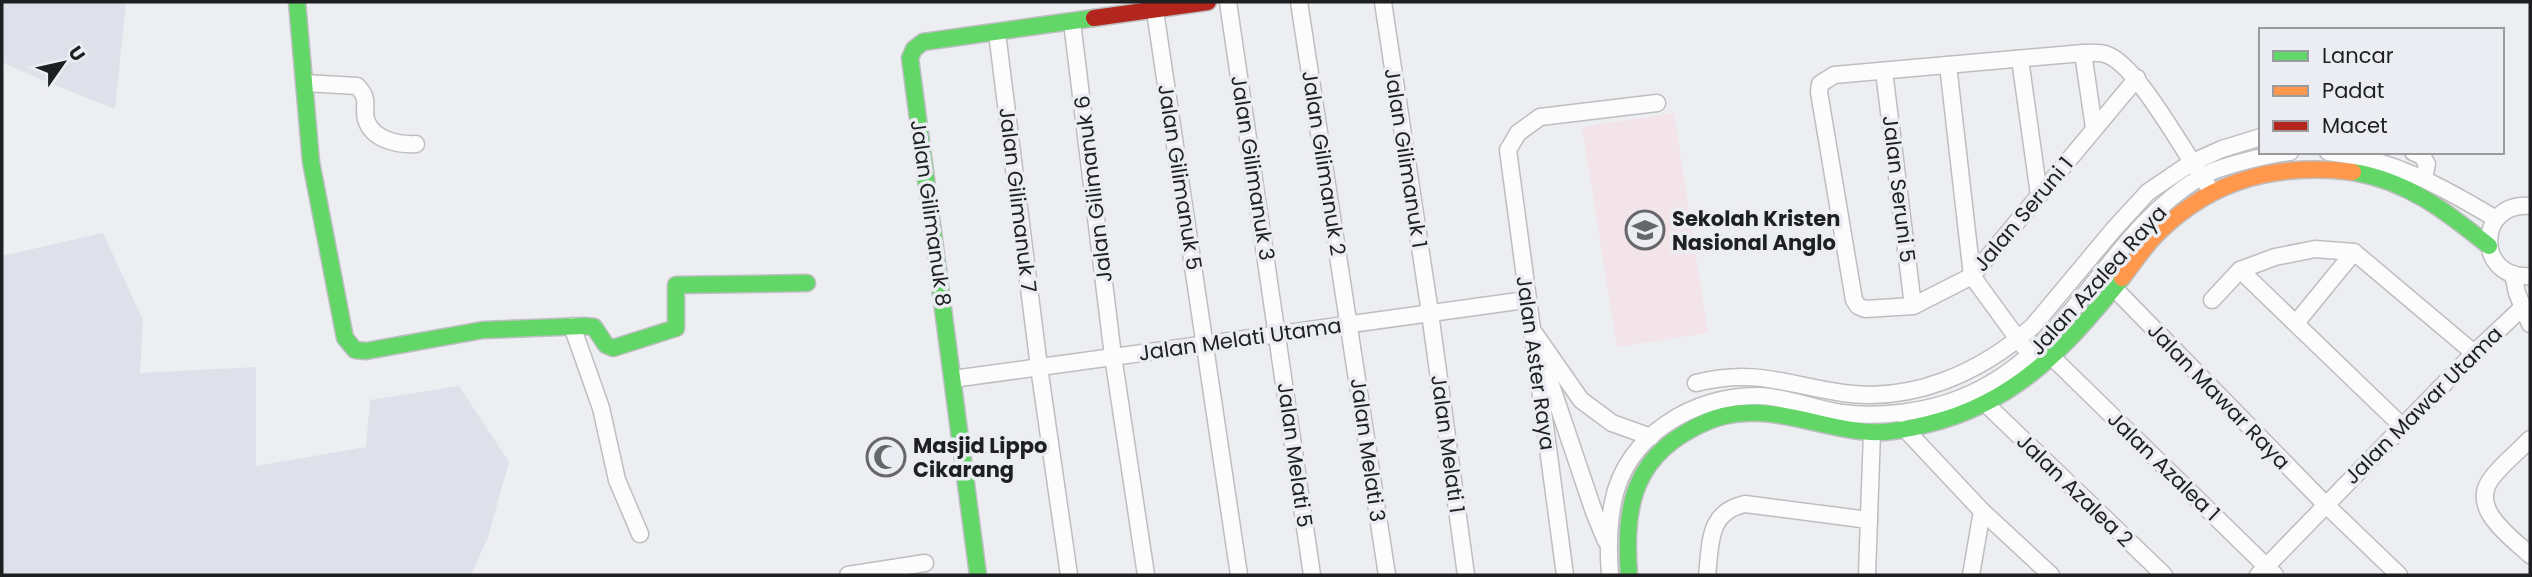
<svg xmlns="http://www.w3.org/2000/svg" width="2532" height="577" font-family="Poppins,sans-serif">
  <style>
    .built { fill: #dee1ea }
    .education { fill: #f2e4e9 }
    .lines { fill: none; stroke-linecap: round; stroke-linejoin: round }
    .street-casing { stroke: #bdbec0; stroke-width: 19 }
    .fast-casing { stroke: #bdbec0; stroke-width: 19 }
    .slow-casing { stroke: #bdbec0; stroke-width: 19 }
    .jam-casing { stroke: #bdbec0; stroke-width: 19 }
    .street { stroke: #fcfcfd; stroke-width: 16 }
    .fast { stroke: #63d668; stroke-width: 16 }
    .slow { stroke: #ff974d; stroke-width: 16 }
    .jam { stroke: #b3261e; stroke-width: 16 }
    .labels { text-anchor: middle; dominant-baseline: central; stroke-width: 7; stroke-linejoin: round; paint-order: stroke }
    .street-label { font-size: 21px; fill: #1e1f21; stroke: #ebedf3 }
    .poi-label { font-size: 21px; font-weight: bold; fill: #1e1f21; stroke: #ebedf3; text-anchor: start }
  </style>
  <rect width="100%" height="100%" fill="#edeef1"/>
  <!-- built -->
  <g class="built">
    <path d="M 2,2 L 126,2 L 115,109 L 37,78 L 2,62 Z"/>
    <path d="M 103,233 L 143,320 L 140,373 L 256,367 L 256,466 L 366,447 L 370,400 L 459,386 L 509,462 L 488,537 L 471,575 L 2,575 L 2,256 Z"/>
  </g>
  <!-- education -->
  <path class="education" d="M 1674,113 L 1708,333 L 1617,347 L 1582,127 Z"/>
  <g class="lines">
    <defs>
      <g id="street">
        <path d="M 1228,2 L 1312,575"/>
        <path d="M 1299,2 L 1387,575"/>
        <path d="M 1383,2 L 1430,313 L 1466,575"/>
        <path d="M 1155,11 L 1239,575"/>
        <path d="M 1072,22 L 1113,356 L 1146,575"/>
        <path d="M 997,33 L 1039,367 L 1069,575"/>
        <path d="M 2083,53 L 2094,128"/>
        <path d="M 2020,59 L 2039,195"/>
        <path d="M 1948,65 L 1972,276 L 2023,346"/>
        <path d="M 1884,71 L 1913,306"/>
        <path d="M 2137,78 L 1972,276 L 1913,306 L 1865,309 L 1858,306 L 1854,300 L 1819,92 L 1820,84 L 1834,75 L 2083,53 C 2090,53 2099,52 2105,54 C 2138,63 2188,161 2211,190"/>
        <path d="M 305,83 L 357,86 C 372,101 361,108 367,122 C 374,140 399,145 416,144"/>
        <path d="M 2328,152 C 2393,159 2441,186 2496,219"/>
        <path d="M 2413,152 L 2422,156 L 2427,164 L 2424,178"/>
        <path d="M 2530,206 C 2475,202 2476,280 2530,276"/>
        <path d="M 2240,270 L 2402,426"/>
        <path d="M 2513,274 L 2517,293 L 2530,324"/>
        <path d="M 2113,287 L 2325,504 L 2399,575"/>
        <path d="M 2212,300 L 2240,270 L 2275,257 L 2315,249 L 2354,252 L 2474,353"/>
        <path d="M 2296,323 L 2354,252"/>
        <path d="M 572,326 L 601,408 L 617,480 L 640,534"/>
        <path d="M 1535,334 L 1581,400 L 1612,423 L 1651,437"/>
        <path d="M 2053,358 L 2275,575"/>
        <path d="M 1544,364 L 1594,512 L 1606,541"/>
        <path d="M 953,379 L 1526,300"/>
        <path d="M 1696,383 C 1756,368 1787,385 1843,393 C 1913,403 1982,372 2033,326 L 2114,229 L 2148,192 L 2191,163 L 2222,149 L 2261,137"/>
        <path d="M 1986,404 L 2164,575"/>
        <path d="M 1904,428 L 1982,511 L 2051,575"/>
        <path d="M 2530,439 C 2518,452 2502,464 2491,479 C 2469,509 2511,537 2530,555"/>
        <path d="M 848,575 L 925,563"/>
        <path d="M 1565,575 L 1508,150 L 1518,133 L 1540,117 L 1657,103"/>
        <path d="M 1610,575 C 1608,550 1608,527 1613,502 C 1626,435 1695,395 1759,396 C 1787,397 1814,409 1842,413 C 1880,418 1926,412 1961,398 C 2071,355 2104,236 2199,178 C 2218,166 2267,155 2290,152"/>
        <path d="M 1707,575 C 1711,544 1707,512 1745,504 L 1869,520"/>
        <path d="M 1867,575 L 1872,432"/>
        <path d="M 1971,575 L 1982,511"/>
        <path d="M 2258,575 L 2474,353 L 2523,307"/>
      </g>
      <g id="fast">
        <path d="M 297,2 L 311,162 L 345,338 L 355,350 L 366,351 L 483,330 L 584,326 L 594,327 L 606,345 L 613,348 L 676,328 L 676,285 L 807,283"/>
        <path d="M 2353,172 C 2408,181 2447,212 2489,246"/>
        <path d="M 978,575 L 910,58 L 914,49 L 923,42 L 1094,18"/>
        <path d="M 1629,575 C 1624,513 1631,462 1690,430 C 1713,417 1734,411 1761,413 C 1798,415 1833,430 1870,432 C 1889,433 1909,429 1928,424 C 2016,403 2067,346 2122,278"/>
      </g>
      <path id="slow" d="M 2122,278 C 2134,263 2145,245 2159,232 C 2214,178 2278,163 2353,172"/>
      <path id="jam" d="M 1094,18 L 1208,2"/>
    </defs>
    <!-- street casing -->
    <use href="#street" class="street-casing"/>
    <!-- fast casing -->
    <use href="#fast" class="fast-casing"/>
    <!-- slow casing -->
    <use href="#slow" class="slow-casing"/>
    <!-- jam casing -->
    <use href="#jam" class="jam-casing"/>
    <!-- street -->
    <use href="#street" class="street"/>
    <!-- fast -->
    <use href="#fast" class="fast"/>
    <!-- slow -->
    <use href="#slow" class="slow"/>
    <!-- jam -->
    <use href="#jam" class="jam"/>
  </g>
  <!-- icons -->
  <defs>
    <symbol id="school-ring" viewBox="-11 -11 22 22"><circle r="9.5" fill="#ebedf3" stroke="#66676a" stroke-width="1.5"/><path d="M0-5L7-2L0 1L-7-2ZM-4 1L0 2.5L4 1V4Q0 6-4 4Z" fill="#66676a"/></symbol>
    <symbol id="mosque-ring" viewBox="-11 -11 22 22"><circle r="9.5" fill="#ebedf3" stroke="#66676a" stroke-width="1.5"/><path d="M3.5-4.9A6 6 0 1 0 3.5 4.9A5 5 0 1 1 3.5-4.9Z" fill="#66676a"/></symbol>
  </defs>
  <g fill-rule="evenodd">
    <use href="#school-ring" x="1623" y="208" width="44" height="44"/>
    <use href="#mosque-ring" x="864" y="435" width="44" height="44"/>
  </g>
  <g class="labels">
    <!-- street labels -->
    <g class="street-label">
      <text transform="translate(1406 158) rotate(81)">Jalan Gilimanuk 1</text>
      <text transform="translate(1324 163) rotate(81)">Jalan Gilimanuk 2</text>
      <text transform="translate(1253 168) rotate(81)">Jalan Gilimanuk 3</text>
      <text transform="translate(1180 177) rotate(81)">Jalan Gilimanuk 5</text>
      <text transform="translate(1093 189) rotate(-97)">Jalan Gilimanuk 6</text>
      <text transform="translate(1899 189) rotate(83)">Jalan Seruni 5</text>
      <text transform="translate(1018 200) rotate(83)">Jalan Gilimanuk 7</text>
      <text transform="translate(931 213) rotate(82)">Jalan Gilimanuk 8</text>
      <text transform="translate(2023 214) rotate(-50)">Jalan Seruni 1</text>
      <text transform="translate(2098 280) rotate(-48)">Jalan Azalea Raya</text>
      <text transform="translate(1240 339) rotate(-8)">Jalan Melati Utama</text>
      <text transform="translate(1536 363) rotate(82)">Jalan Aster Raya</text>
      <text transform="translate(2219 396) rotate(46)">Jalan Mawar Raya</text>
      <text transform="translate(2423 405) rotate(-45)">Jalan Mawar Utama</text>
      <text transform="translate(1448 444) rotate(82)">Jalan Melati 1</text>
      <text transform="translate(1368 450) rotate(82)">Jalan Melati 3</text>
      <text transform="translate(1295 455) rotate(82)">Jalan Melati 5</text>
      <text transform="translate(2164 466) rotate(44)">Jalan Azalea 1</text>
      <text transform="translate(2075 490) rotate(44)">Jalan Azalea 2</text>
    </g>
    <!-- poi labels -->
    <g class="poi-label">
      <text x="1672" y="218">Sekolah Kristen<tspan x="1672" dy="24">Nasional Anglo</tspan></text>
      <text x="913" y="445">Masjid Lippo<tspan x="913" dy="24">Cikarang</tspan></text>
    </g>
  </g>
  <!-- border -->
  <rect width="2532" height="577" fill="none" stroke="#1e1f21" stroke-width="7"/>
  <!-- legend -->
  <rect x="2259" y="28" width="245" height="126" fill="#ebedf3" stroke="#999b9f" stroke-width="2"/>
  <rect x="2273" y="51" width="35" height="10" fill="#63d668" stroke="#999b9f" stroke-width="2"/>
  <text x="2322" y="63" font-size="21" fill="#1e1f21">Lancar</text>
  <rect x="2273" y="86" width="35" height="10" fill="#ff974d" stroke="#999b9f" stroke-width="2"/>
  <text x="2322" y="98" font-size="21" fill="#1e1f21">Padat</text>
  <rect x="2273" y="121" width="35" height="10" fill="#b3261e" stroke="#999b9f" stroke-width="2"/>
  <text x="2322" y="133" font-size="21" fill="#1e1f21">Macet</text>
  <!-- north arrow -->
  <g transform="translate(63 63) rotate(56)" stroke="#ebedf3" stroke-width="5" paint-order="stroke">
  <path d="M0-5L12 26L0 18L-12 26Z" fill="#1e1f21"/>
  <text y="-10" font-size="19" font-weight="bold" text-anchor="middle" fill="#1e1f21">U</text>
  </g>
</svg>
